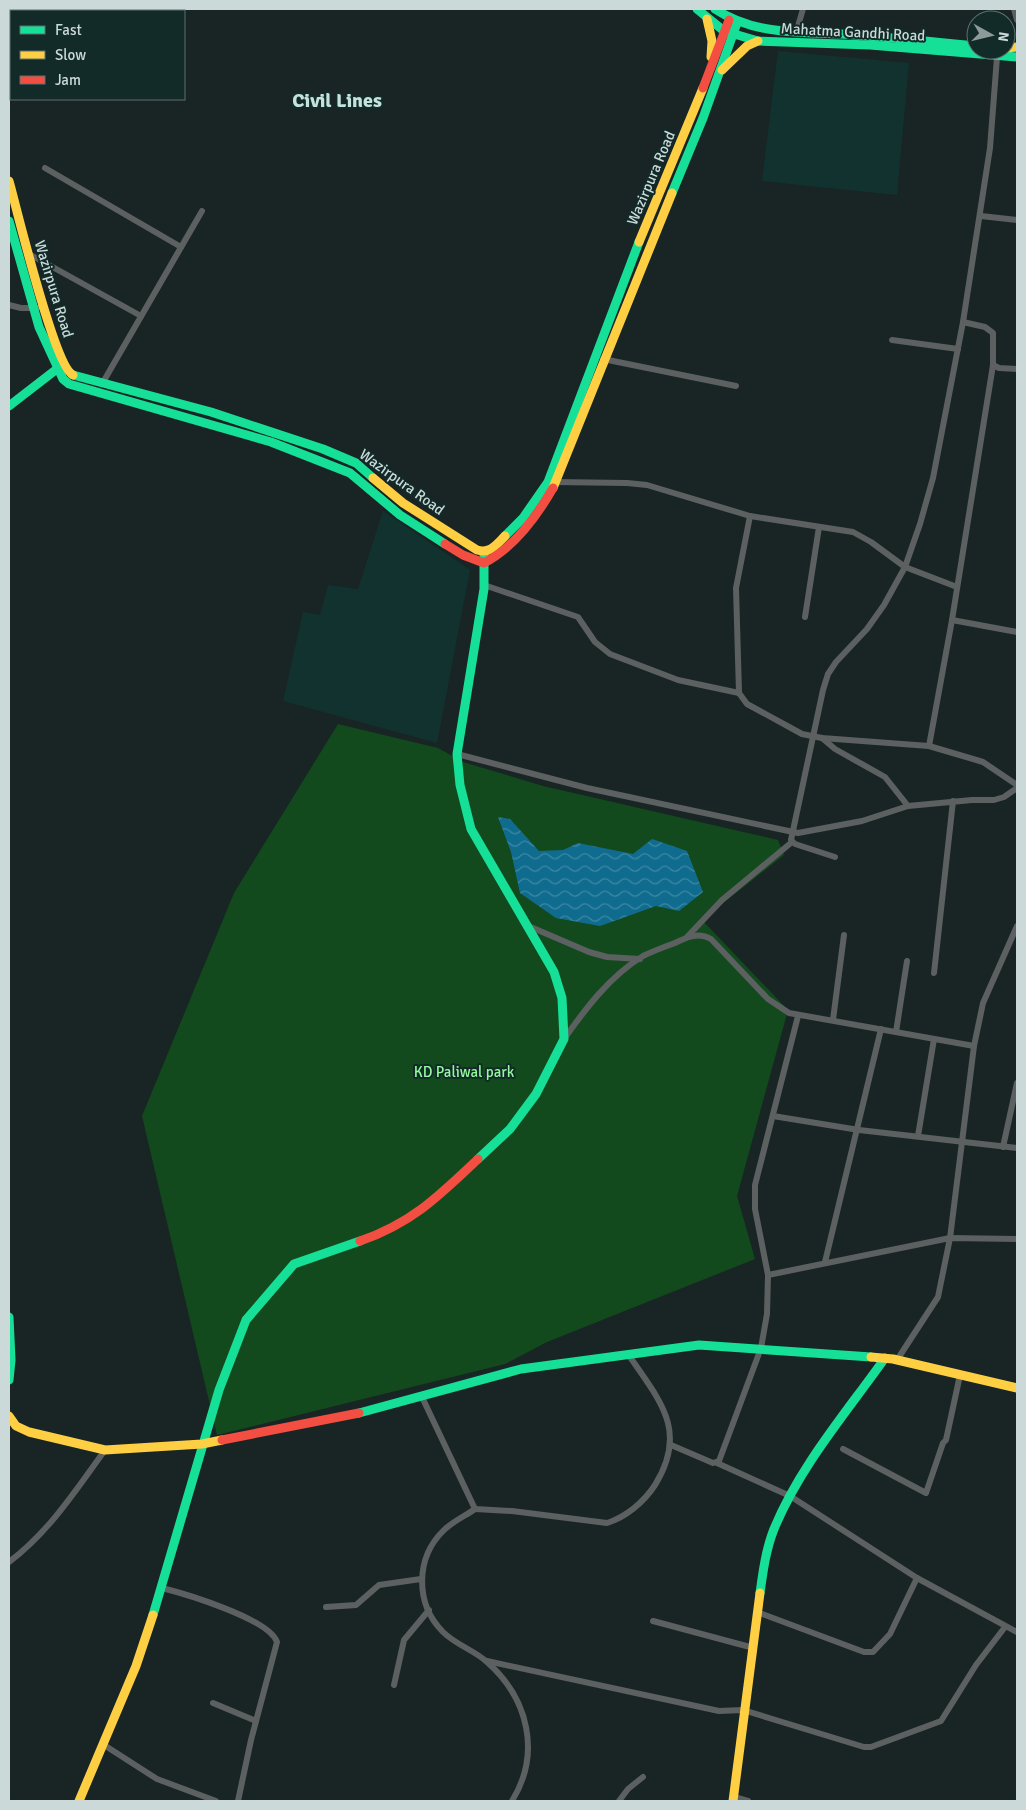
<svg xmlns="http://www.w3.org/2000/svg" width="1026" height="1810" font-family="Signika,sans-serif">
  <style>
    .built { fill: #12322f }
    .green { fill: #124a1d }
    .water { fill: url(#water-waves) }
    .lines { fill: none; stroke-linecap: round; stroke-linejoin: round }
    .street { stroke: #5c6060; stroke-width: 6 }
    .fast { stroke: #16e098; stroke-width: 9 }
    .slow { stroke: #ffcf43; stroke-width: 9 }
    .jam { stroke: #f24e42; stroke-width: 9 }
    .labels { text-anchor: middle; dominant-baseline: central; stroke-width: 4; stroke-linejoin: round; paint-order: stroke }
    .street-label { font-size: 15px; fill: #cbd9d8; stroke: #122b29 }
    .park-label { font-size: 15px; fill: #94fa9d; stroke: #122b29 }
    .district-label { font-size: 20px; font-weight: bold; fill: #c5e2df; stroke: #122b29 }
  </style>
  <defs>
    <pattern id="water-waves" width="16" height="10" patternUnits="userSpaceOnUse" patternTransform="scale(1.25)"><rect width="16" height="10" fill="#106c8f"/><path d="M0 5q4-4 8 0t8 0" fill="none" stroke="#3d87a3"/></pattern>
  </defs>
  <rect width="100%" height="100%" fill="#182524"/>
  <!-- built -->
  <g class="built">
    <path d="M 778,51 L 909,63 L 897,195 L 762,181 Z"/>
    <path d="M 383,511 L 470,570 L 437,743 L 283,701 L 303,612 L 320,615 L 328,585 L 358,589 Z"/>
  </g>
  <!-- green -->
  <path class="green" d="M 338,724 L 438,748 L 463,762 L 543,786 L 778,840 L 784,855 L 702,920 L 788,1010 L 737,1196 L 755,1259 L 547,1342 L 505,1364 L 217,1435 L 142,1116 L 234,893 Z"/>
  <!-- water -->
  <path class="water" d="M 498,817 L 510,819 L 539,851 L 563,850 L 578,843 L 633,854 L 652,839 L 687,851 L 703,892 L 679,911 L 656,906 L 600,926 L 556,918 L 520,893 L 511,852 Z"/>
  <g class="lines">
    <!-- street -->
    <g class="street">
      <path d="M 1014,9 L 1017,20"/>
      <path d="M 796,33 L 803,9"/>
      <path d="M 45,168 L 181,247"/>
      <path d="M 981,216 L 1017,220"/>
      <path d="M 29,254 L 141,316"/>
      <path d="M 9,305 L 21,308 L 37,308"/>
      <path d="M 892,340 L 958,349"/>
      <path d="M 603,359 L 736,386"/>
      <path d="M 993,365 L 999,368 L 1017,369"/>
      <path d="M 102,384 L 202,211"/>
      <path d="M 554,482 L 627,483 L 647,485 L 750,516 L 853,532 L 871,542 L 905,567 L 957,587"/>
      <path d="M 750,516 L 736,588 L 739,693 L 747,704 L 802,734 L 822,738 L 929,746 L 983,762 L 1017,785"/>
      <path d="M 484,585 L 578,617 L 595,642 L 610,654 L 678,680 L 739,693"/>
      <path d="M 805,617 L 819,527"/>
      <path d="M 952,620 L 1017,632"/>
      <path d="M 822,738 L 835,749 L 885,777 L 908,806"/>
      <path d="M 929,746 L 952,620 L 993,365 L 993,333 L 985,327 L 963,322 L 990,148 L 997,57"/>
      <path d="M 457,754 L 587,788 L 798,833 L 862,821 L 908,806 L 972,800 L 994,800 L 1004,797 L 1017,788"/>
      <path d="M 835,857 L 795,844 L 791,840 L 823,690 L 828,674 L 836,662 L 867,629 L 884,605 L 905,567 L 920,524 L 933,478 L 963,322"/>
      <path d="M 526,925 L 589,952 L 607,957 L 640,959"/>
      <path d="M 687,937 L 722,900 L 792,842"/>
      <path d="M 934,973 L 953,801"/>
      <path d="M 833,1020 L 844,935"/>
      <path d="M 896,1032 L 907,961"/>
      <path d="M 564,1039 C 586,1008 610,976 643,956 C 653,951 664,947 675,943 C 687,937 699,932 711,939 L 768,999 L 789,1013 L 974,1046"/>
      <path d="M 773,1116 L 859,1130 L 1017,1148"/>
      <path d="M 918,1136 L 934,1039"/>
      <path d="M 1003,1147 L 1017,1083"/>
      <path d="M 825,1262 L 881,1029"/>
      <path d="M 768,1275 L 950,1238 L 974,1046 L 983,1003 L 1017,926"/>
      <path d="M 897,1360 L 938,1297 L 950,1238 L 1017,1239"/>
      <path d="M 422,1397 L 475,1509 L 512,1511 L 607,1523 C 626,1517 644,1502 655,1485 C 689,1430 659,1400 628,1354"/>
      <path d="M 671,1445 L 713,1463 L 719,1461 L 761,1348 L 767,1314 L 768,1275 L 755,1209 L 755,1185 L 798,1016"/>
      <path d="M 843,1449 L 926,1493 L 943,1443 L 946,1440 L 960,1375"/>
      <path d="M 717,1463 L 790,1496 L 917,1578 L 1017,1632"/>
      <path d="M 475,1509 C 465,1516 452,1522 444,1530 C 415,1558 415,1604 443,1632 C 456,1645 474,1650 487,1662 C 529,1699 541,1754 512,1801"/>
      <path d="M 9,1562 C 49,1532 76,1490 105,1450"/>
      <path d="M 162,1588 C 186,1594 269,1619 277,1642 L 251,1740 L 238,1801"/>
      <path d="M 326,1607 L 356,1605 L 379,1585 L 421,1579"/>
      <path d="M 757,1612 L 864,1652 L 873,1652 L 890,1634 L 917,1578"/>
      <path d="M 653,1621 L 750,1647"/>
      <path d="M 487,1661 L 719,1711 L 743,1710 L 864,1747 L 871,1747 L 941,1721 L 976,1665 L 1005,1627"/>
      <path d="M 394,1685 L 404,1640 L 429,1610"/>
      <path d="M 213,1703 L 256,1721"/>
      <path d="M 104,1745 L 157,1779 L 216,1801"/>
      <path d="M 734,1797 L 748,1801"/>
      <path d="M 619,1801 L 628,1789 L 643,1777"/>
    </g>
    <!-- fast -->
    <g class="fast">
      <path d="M 697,9 L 724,31 L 758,41 L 870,45 L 1017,57"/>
      <path d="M 715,9 C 757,37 806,31 855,35 C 895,38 936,42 976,46"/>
      <path d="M 672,193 L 703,118 L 737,23"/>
      <path d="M 9,221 L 39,327 L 63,379 L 69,384 L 271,442 L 350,473 L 400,515 L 445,544"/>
      <path d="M 73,375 L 211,412 L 323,449 L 356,463 L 373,478"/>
      <path d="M 9,406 L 62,365"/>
      <path d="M 505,536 L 523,518 L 548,482 L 639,242"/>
      <path d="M 478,1159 L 510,1129 L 536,1094 L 564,1039 L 562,998 L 554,972 L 471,829 L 460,785 L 457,754 L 484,589 L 484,552"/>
      <path d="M 9,1317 L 11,1360 L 9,1380"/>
      <path d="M 359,1413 L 521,1369 L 699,1345 L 871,1357"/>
      <path d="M 760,1593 C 763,1571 766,1549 774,1529 C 800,1466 846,1413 885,1358"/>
      <path d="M 153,1615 L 219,1390 L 246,1320 L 294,1264 L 360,1241"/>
    </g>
    <!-- slow -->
    <g class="slow">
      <path d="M 707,19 L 712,41 L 711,57"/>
      <path d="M 1006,48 L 1017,47"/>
      <path d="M 722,70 L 747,46 L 758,41"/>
      <path d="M 9,181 C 17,209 54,366 73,375"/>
      <path d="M 639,242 L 703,88"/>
      <path d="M 373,478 L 403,503 L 477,550 C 490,554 496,545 505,536"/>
      <path d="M 553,488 L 672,193"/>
      <path d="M 871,1357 L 893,1359 L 1017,1388"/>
      <path d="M 9,1416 L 16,1426 L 29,1432 L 105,1450 L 202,1444 L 222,1440"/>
      <path d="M 79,1801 L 136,1666 L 153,1615"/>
      <path d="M 733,1801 L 760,1593"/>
    </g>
    <!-- jam -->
    <g class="jam">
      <path d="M 703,88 L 729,20"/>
      <path d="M 445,544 L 463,555 L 484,563 C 513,548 537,516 553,488"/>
      <path d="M 360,1241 C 412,1223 439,1196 478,1159"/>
      <path d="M 222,1440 L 359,1413"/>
    </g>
  </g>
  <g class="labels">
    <!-- street labels -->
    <g class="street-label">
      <text transform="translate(853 32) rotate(3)">Mahatma Gandhi Road</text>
      <text transform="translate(651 178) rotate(-67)">Wazirpura Road</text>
      <text transform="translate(54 289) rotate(73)">Wazirpura Road</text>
      <text transform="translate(402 482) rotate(36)">Wazirpura Road</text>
    </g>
    <!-- park labels -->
    <g class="park-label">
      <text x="464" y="1072">KD Paliwal park</text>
    </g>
    <!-- district labels -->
    <g class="district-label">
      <text x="337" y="100">Civil Lines</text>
    </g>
  </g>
  <!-- border -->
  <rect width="1026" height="1810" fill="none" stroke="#cbd9d8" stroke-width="20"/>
  <!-- legend -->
  <rect x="10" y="10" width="175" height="90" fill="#122b29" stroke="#5c716f"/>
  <rect x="20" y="26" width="25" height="8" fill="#16e098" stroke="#5c716f"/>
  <text x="55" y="35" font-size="15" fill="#cbd9d8">Fast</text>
  <rect x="20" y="51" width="25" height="8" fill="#ffcf43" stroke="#5c716f"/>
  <text x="55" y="60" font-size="15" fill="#cbd9d8">Slow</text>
  <rect x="20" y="76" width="25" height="8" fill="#f24e42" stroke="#5c716f"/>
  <text x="55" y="85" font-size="15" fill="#cbd9d8">Jam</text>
  <!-- north arrow -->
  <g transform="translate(991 35) rotate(98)"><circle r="24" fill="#122b29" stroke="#5c716f"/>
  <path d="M0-4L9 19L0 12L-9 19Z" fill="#8c9a99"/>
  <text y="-8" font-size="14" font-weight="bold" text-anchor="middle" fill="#cbd9d8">N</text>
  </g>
</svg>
